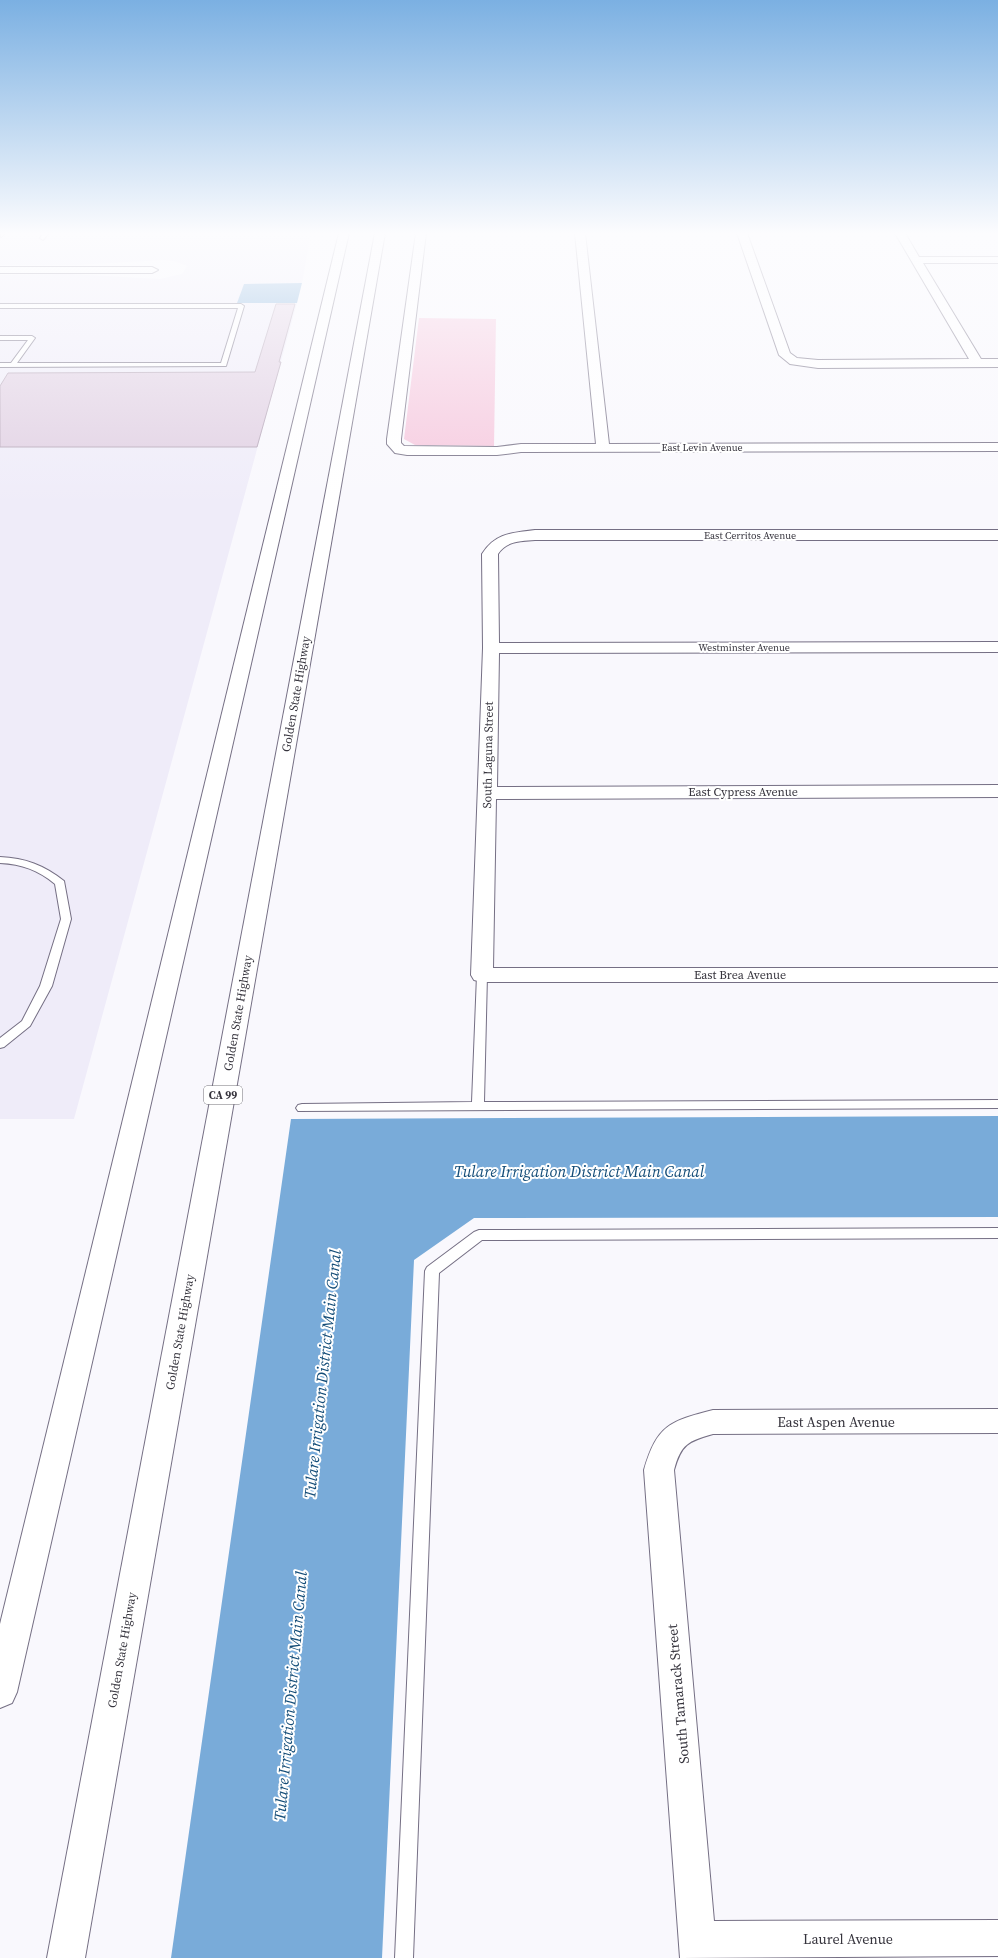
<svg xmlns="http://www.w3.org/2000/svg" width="998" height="1958" font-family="'Source Serif 4',serif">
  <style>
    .built { fill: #efecf9 }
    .green { fill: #f6c7dd }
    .water { fill: #79abd9 }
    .building { fill: #e0cfe2; stroke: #b5a5b7 }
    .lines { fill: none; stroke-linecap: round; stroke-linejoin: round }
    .service-casing { stroke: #756f84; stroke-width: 2 }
    .minor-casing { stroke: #756f84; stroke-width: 2 }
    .motorway-casing { stroke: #756f84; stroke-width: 2 }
    .service { fill: #fff; fill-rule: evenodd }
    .minor { fill: #fff; fill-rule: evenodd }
    .motorway { fill: #fff; fill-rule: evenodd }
    .labels { text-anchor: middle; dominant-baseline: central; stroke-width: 4; stroke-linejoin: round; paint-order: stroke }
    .far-street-label { font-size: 10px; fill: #36343d; stroke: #fff }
    .shield { fill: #fff; stroke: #727177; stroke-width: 1 }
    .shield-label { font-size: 11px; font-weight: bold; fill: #36343d }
    .street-label { font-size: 12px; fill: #36343d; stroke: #fff }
    .near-street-label { font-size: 14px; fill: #36343d; stroke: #fff }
    .near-water-label { font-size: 16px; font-style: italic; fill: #144d78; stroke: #fff }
  </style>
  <rect width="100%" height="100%" fill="#f9f8fd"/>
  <!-- built -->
  <path class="built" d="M 0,233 L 311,233 L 302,283 L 244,284 L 237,303 L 297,303 L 74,1119 L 0,1119 L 0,275 L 69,274 L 160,279 L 182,274 L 187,266 L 174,261 L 164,260 L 75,265 L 0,265 Z"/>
  <!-- green -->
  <path class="green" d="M 419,318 L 496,319 L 494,446 L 415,445 L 404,439 Z"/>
  <!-- water -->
  <g class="water">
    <path d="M 302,283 L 297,303 L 237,303 L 244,284 Z"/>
    <path d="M 998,1116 L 998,1217 L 474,1218 L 414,1260 L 382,1958 L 171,1958 L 291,1119 Z"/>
  </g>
  <!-- building -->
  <path class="building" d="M 276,304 L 295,304 L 279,362 L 281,362 L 257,447 L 0,447 L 0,386 L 8,373 L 255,372 Z"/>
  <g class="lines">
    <defs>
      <g id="service">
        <path d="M 0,233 L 6,233 L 1,237 Z"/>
        <path d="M 43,233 L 49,233 L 43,240 L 40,238 Z"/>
        <path d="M 0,304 L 241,304 L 244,306 L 226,366 L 0,367 L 0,363 L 11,363 L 28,340 L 0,340 L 0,336 L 32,336 L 35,338 L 17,363 L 221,363 L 238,308 L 0,308 Z"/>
        <path d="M 0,857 C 25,858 44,865 64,881 L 71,919 L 52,986 L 30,1026 L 4,1047 L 0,1048 L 0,1038 L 22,1021 L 40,986 L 61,919 L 55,884 C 38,870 22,864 0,863 Z"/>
        <path d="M 482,971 L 487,975 L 484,1102 L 998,1100 L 998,1108 L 298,1111 L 296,1108 L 298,1105 L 302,1104 L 472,1102 L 477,975 Z"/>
        <path d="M 998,1228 L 998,1238 L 482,1240 L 439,1273 L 413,1958 L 395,1958 L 425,1271 L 427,1267 L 474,1232 L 479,1230 Z"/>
      </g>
      <g id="minor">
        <path d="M 416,233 L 426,233 L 401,439 L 401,443 L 404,446 L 497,447 L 521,444 L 596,444 L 575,233 L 585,233 L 609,444 L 998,443 L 998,451 L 521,452 L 497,455 L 407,455 L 395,453 L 387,444 L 387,439 Z"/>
        <path d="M 737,233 L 747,233 L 790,353 L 797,358 L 818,360 L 969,359 L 895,233 L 905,233 L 919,257 L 998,257 L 998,263 L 923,263 L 981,359 L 998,359 L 998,367 L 818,368 L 790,364 L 779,355 Z"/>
        <path d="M 0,267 L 152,267 L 158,270 L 152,273 L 0,273 Z"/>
        <path d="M 535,530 L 998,530 L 998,540 L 535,540 C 521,541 506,541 498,554 L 499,643 L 998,642 L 998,652 L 499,653 L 497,787 L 998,785 L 998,797 L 496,799 L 493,968 L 998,968 L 998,982 L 482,982 L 474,980 L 471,975 L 483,648 L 482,554 C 495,533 512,533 535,530 Z"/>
        <path d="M 998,1409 L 998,1433 L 713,1434 C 688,1441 681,1444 674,1470 L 714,1921 L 998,1920 L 998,1956 L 680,1958 L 644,1470 C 657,1425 670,1421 713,1410 Z"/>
      </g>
      <g id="motorway">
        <path d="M 339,233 L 349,233 L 17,1692 L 12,1703 L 0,1708 L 0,1624 Z"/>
        <path d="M 375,233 L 385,233 L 85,1958 L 47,1958 Z"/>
      </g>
    </defs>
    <!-- service casing -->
    <use href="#service" class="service-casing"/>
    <!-- minor casing -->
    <use href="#minor" class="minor-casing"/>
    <!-- motorway casing -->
    <use href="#motorway" class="motorway-casing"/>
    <!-- service -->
    <use href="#service" class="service"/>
    <!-- minor -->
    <use href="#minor" class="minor"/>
    <!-- motorway -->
    <use href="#motorway" class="motorway"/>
  </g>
  <!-- sky -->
  <linearGradient id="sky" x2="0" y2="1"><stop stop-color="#7bb0e2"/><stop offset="0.46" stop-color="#fcfcfe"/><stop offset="1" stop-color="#fcfcfe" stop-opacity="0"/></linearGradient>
  <rect width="998" height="507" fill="url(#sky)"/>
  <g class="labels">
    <!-- far-street labels -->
    <g class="far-street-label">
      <text x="702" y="447">East Levin Avenue</text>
      <text x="750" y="535">East Cerritos Avenue</text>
      <text x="744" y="647">Westminster Avenue</text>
    </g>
    <!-- shield labels -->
    <rect class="shield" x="204" y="1086" width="38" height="18" rx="3"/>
    <g class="shield-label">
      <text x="223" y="1095">CA 99</text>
    </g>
    <!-- street labels -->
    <g class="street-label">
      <text transform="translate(296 694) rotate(-80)">Golden State Highway</text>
      <text transform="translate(488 755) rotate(-89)">South Laguna Street</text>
      <text x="743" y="792">East Cypress Avenue</text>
      <text x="740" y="975">East Brea Avenue</text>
      <text transform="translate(238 1013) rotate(-80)">Golden State Highway</text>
      <text transform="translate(180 1332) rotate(-80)">Golden State Highway</text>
      <text transform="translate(122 1650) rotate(-80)">Golden State Highway</text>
    </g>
    <!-- near-street labels -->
    <g class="near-street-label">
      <text x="836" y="1422">East Aspen Avenue</text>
      <text transform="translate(678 1694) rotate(-95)">South Tamarack Street</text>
      <text x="848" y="1939">Laurel Avenue</text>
    </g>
    <!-- near-water labels -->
    <g class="near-water-label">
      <text x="579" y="1171">Tulare Irrigation District Main Canal</text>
      <text transform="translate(322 1374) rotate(-84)">Tulare Irrigation District Main Canal</text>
      <text transform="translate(290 1696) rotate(-85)">Tulare Irrigation District Main Canal</text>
    </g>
  </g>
</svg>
